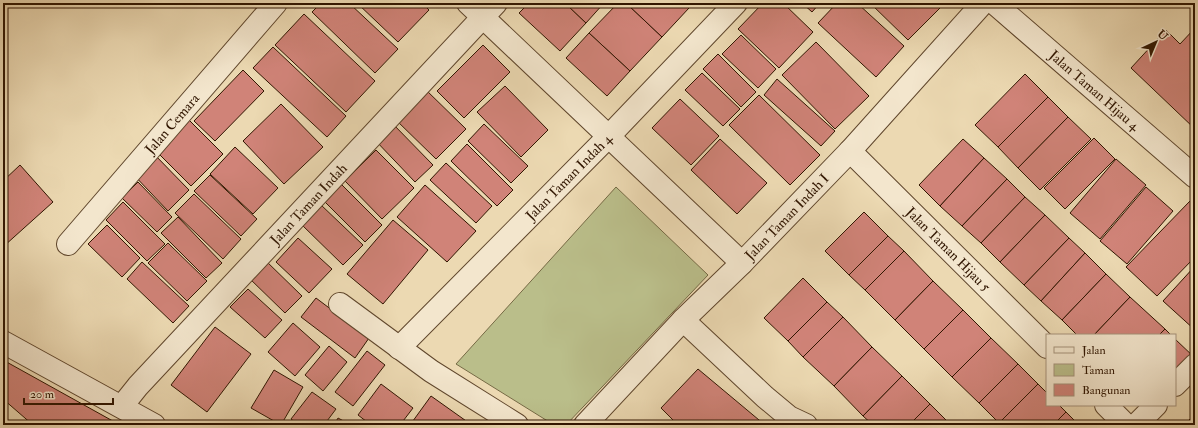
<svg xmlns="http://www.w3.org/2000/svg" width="1198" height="428" font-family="'IM FELL Double Pica',serif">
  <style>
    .green { fill: #babe8a; stroke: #756a45 }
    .building { fill: #d08378; stroke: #301500 }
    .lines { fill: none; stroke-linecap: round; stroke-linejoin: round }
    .minor-casing { stroke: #5f462c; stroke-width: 24 }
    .minor { stroke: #f3e6cd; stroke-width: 22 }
    .labels { text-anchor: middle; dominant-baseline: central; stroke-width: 3; stroke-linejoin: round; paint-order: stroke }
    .street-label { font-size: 14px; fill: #301500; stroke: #f3e6cd }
  </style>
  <rect width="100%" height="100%" fill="#ecd9b2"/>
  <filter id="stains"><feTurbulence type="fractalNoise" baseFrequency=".005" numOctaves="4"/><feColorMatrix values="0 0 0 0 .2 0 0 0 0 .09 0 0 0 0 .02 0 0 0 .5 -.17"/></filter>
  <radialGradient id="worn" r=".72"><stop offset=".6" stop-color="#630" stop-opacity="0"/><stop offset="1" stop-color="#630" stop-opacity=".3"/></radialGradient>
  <!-- green -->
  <path class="green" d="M 616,187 L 708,275 L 566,425 L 554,425 L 456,364 Z"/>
  <!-- building -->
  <g class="building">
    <path d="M 321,3 L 349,3 L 398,49 L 375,73 L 312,12 Z"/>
    <path d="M 357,3 L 422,3 L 429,10 L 398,42 Z"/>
    <path d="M 529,3 L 565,3 L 586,23 L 560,51 L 519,13 Z"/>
    <path d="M 565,3 L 604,3 L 586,23 Z"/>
    <path d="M 618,3 L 626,3 L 662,37 L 630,71 L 589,33 Z"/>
    <path d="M 626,3 L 683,3 L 689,8 L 662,37 Z"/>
    <path d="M 683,3 L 694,3 L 689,8 Z"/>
    <path d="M 763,3 L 783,3 L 813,32 L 779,68 L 738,29 Z"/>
    <path d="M 802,3 L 820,3 L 812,12 Z"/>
    <path d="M 837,3 L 857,3 L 904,46 L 876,77 L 818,23 Z"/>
    <path d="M 870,3 L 945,3 L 908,40 Z"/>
    <path d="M 304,14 L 375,81 L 346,112 L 275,45 Z"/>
    <path d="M 1195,28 L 1195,129 L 1131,68 L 1166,30 L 1180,44 Z"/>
    <path d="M 589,33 L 630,71 L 607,96 L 566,58 Z"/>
    <path d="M 741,35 L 776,69 L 758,88 L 722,54 Z"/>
    <path d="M 816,42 L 869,96 L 835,129 L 782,75 Z"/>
    <path d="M 483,45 L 510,72 L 464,118 L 437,91 Z"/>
    <path d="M 273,47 L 346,116 L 327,137 L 253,68 Z"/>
    <path d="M 718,54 L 756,92 L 741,107 L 703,69 Z"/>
    <path d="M 243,70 L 264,91 L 215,141 L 194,121 Z"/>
    <path d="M 702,73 L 740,109 L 723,126 L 685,90 Z"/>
    <path d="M 1025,74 L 1048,97 L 998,147 L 975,125 Z"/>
    <path d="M 777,79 L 835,131 L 821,146 L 764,95 Z"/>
    <path d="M 505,86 L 548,130 L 521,157 L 477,112 Z"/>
    <path d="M 425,89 L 466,129 L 436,159 L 395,119 Z"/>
    <path d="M 759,95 L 820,155 L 790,185 L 729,125 Z"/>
    <path d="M 1048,97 L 1068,117 L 1018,168 L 998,147 Z"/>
    <path d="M 680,99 L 719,136 L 691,165 L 652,128 Z"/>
    <path d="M 281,104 L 323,147 L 284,184 L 243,141 Z"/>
    <path d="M 1068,117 L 1091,139 L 1040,190 L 1018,168 Z"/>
    <path d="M 188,119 L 223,154 L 191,186 L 156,151 Z"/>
    <path d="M 391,122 L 433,165 L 415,182 L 374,139 Z"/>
    <path d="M 484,124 L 528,166 L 511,183 L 468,141 Z"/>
    <path d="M 1094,138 L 1115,159 L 1065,209 L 1044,188 Z"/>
    <path d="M 720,139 L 767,183 L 737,214 L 691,170 Z"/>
    <path d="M 963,139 L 984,158 L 940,206 L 919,185 Z"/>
    <path d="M 467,144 L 513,190 L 497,206 L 451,161 Z"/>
    <path d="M 235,147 L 278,188 L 253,214 L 210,174 Z"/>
    <path d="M 376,150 L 414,188 L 382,219 L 345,181 Z"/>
    <path d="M 152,152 L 189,190 L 168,211 L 131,172 Z"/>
    <path d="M 984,158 L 1007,179 L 962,226 L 940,206 Z"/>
    <path d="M 1116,159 L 1146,185 L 1100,239 L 1070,213 Z"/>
    <path d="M 446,163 L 492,206 L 476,223 L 430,180 Z"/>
    <path d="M 20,165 L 53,202 L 4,246 L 3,181 Z"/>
    <path d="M 210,175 L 257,219 L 241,236 L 194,191 Z"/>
    <path d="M 1007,179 L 1025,197 L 981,243 L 962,226 Z"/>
    <path d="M 138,182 L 172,217 L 157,232 L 122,198 Z"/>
    <path d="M 341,184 L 382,225 L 365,242 L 324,201 Z"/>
    <path d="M 425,185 L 476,231 L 447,262 L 397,217 Z"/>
    <path d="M 1146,187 L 1173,211 L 1127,264 L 1100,241 Z"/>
    <path d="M 194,194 L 241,239 L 223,259 L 175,213 Z"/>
    <path d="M 1025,197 L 1045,215 L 1000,262 L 981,243 Z"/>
    <path d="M 1190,201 L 1195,206 L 1195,257 L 1157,296 L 1126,267 Z"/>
    <path d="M 123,202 L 165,244 L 147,261 L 106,220 Z"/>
    <path d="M 320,204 L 363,245 L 343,265 L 301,224 Z"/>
    <path d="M 864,212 L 888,236 L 849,275 L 825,251 Z"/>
    <path d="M 1045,215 L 1069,238 L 1024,285 L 1000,262 Z"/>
    <path d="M 178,217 L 222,263 L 206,278 L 161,233 Z"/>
    <path d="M 393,220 L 428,250 L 383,304 L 347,274 Z"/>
    <path d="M 107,225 L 140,258 L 122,277 L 88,244 Z"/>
    <path d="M 888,236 L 904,251 L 865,290 L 849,275 Z"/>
    <path d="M 298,238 L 332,269 L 309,293 L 276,262 Z"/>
    <path d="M 1069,238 L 1085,253 L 1041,301 L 1024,285 Z"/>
    <path d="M 168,243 L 207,281 L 187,301 L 148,263 Z"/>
    <path d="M 904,251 L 933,281 L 895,320 L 865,290 Z"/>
    <path d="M 1085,253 L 1106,274 L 1062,320 L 1041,301 Z"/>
    <path d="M 265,260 L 302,296 L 285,313 L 248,277 Z"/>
    <path d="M 142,262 L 189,306 L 173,323 L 127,279 Z"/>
    <path d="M 1195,266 L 1195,330 L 1163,301 Z"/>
    <path d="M 1106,274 L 1130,297 L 1094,335 L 1077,335 L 1062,320 Z"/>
    <path d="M 803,278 L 827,302 L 788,341 L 764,318 Z"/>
    <path d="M 933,281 L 963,310 L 924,349 L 895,320 Z"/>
    <path d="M 248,289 L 282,320 L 265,338 L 230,307 Z"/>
    <path d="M 1130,297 L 1165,329 L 1159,335 L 1094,335 Z"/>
    <path d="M 316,298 L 369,338 L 355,358 L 301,317 Z"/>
    <path d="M 827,302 L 843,317 L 803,357 L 788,341 Z"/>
    <path d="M 963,310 L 991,338 L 952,377 L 924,349 Z"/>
    <path d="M 843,317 L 872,347 L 834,386 L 803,357 Z"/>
    <path d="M 293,323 L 320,347 L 295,376 L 268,352 Z"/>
    <path d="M 215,327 L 251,354 L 207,412 L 171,385 Z"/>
    <path d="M 1165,329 L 1171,335 L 1159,335 Z"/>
    <path d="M 991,338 L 1018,364 L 979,403 L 952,377 Z"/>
    <path d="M 1175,339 L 1195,358 L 1175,379 Z"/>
    <path d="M 329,346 L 347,362 L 323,391 L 305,375 Z"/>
    <path d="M 872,347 L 902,376 L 863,416 L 834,386 Z"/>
    <path d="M 367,351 L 385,365 L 353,406 L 335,392 Z"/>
    <path d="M 3,360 L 120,425 L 33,425 L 3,399 Z"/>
    <path d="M 1018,364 L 1038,384 L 999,423 L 979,403 Z"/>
    <path d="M 698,369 L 765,425 L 678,425 L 661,408 Z"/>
    <path d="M 274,370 L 303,387 L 281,425 L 251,408 Z"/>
    <path d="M 902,376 L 930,404 L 909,425 L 873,425 L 863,416 Z"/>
    <path d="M 381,384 L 413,408 L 400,425 L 371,425 L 358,415 Z"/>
    <path d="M 1038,384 L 1047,393 L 1047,405 L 1059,405 L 1066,412 L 1053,425 L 1001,425 L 999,423 Z"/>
    <path d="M 312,392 L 336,409 L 324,425 L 299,425 L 291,419 Z"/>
    <path d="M 431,396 L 469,423 L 468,425 L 410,425 Z"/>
    <path d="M 930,404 L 951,425 L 909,425 Z"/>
    <path d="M 1066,412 L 1079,425 L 1053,425 Z"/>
    <path d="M 1195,414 L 1195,425 L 1184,425 Z"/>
    <path d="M 338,418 L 351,425 L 334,425 Z"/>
  </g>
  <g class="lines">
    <defs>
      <g id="minor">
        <path d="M 468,3 L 742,263"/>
        <path id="s1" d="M 994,3 L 1195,177"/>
        <path id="s2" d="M 850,151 L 1047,347"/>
        <path id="s3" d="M 68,244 L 276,3"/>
        <path d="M 340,304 L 431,371 L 517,425"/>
        <path d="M 683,320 L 765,397 L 789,417 L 806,425"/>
        <path d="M 3,342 L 154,425"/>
        <path id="s4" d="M 399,348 L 609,136 L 736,3"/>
        <path d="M 1175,385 L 1195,365"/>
        <path d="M 1106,405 L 1126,425"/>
        <path id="s5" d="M 122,406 L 138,386 L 496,3"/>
        <path id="s6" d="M 585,425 L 683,320 L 742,263 L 850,151 L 983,3"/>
        <path d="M 1136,425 L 1156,405"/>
      </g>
    </defs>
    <!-- minor casing -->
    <use href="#minor" class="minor-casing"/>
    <!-- minor -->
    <use href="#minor" class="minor"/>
  </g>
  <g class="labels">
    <!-- street labels -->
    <g class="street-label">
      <text stroke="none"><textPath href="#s1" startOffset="133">Jalan Taman Hijau 4</textPath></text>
      <text stroke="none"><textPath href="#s3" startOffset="159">Jalan Cemara</textPath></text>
      <text stroke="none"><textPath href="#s4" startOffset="241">Jalan Taman Indah 4</textPath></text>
      <text stroke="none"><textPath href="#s5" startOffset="275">Jalan Taman Indah</textPath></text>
      <text stroke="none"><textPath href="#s6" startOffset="290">Jalan Taman Indah I</textPath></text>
      <text stroke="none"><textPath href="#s2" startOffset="139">Jalan Taman Hijau 5</textPath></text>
    </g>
  </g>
  <!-- margin -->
  <rect width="1198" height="428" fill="none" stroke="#ecd9b2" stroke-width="16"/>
  <rect x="4" y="4" width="1190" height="420" fill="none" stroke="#301500" stroke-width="2"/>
  <rect x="8" y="8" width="1182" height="412" fill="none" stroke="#301500"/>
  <!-- legend -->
  <rect x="1046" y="334" width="130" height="72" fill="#f3e6cd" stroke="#a5927b"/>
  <rect x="1054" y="347" width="20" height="6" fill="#f3e6cd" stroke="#a5927b"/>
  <text x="1082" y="354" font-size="12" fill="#301500">Jalan</text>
  <rect x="1054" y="364" width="20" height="12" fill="#babe8a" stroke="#a5927b"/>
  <text x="1082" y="374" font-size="12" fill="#301500">Taman</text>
  <rect x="1054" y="384" width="20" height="12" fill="#d08378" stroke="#a5927b"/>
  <text x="1082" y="394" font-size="12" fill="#301500">Bangunan</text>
  <!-- north arrow -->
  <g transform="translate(1156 42) rotate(44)" stroke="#f3e6cd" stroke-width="3" paint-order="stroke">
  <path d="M0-3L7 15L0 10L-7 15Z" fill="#301500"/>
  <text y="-6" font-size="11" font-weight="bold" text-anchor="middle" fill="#301500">U</text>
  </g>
  <!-- scale -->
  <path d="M24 398v6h89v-6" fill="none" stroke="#301500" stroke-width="2"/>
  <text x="30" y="398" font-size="12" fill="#301500" stroke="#f3e6cd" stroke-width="3" paint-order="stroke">20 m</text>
  <rect width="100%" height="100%" filter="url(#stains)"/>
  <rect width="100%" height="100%" fill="url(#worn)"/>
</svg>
